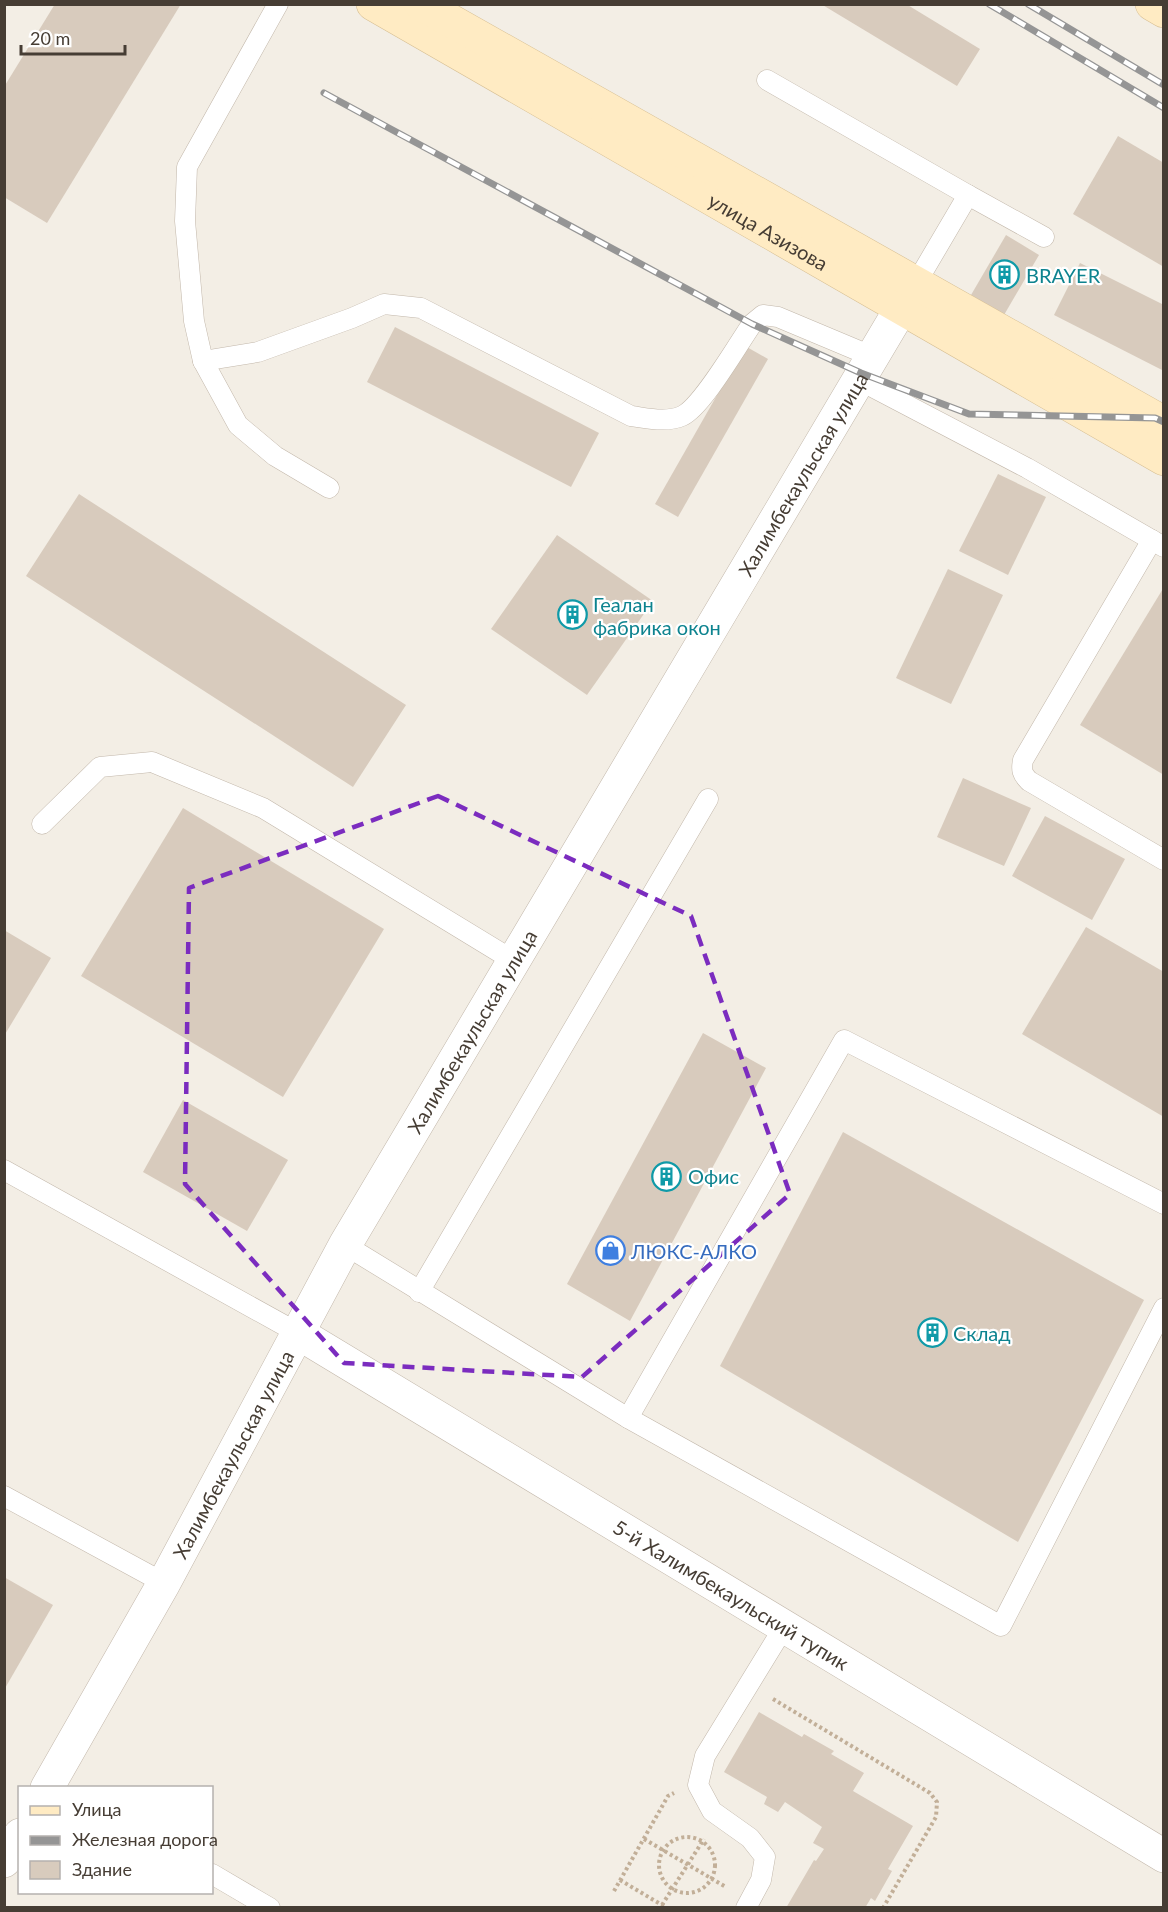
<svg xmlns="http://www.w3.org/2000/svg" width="1168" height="1912" font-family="Lato,sans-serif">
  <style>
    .building { fill: #d8cbbd }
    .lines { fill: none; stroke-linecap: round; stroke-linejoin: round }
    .lane-casing { stroke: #c2b7aa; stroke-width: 21 }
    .street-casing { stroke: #c2b7aa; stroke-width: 34 }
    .secondary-casing { stroke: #d6be92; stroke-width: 34 }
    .path { stroke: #c2af98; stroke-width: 4; stroke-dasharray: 3 3; stroke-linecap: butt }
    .lane { stroke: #fff; stroke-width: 20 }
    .street { stroke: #fff; stroke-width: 33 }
    .secondary { stroke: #ffebc3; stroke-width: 33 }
    .rail-casing { stroke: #959595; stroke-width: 7 }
    .rail { stroke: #fff; stroke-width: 4.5; stroke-dasharray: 14; stroke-linecap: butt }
    .marked { fill: none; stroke: #7b2cbf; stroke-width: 4.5; stroke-dasharray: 12 8; stroke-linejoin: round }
    .labels { text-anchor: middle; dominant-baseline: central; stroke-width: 4.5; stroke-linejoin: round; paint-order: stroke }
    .street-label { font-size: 20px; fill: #463d34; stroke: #fff }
    .culture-label { font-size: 20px; fill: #0d838f; stroke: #fff; text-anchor: start }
    .shop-label { font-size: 20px; fill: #366cbe; stroke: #fff; text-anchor: start }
  </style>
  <rect width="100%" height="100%" fill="#f3eee5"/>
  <!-- building -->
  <g class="building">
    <path d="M 55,4 L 181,4 L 47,223 L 4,197 L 4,87 Z"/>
    <path d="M 821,4 L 906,4 L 980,49 L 957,86 Z"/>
    <path d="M 1118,136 L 1164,163 L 1164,267 L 1073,214 Z"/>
    <path d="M 1006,235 L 1039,255 L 1004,315 L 971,295 Z"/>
    <path d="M 1080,263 L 1164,305 L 1164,371 L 1054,315 Z"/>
    <path d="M 395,327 L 599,433 L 571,487 L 367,382 Z"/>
    <path d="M 745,346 L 768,359 L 678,517 L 655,504 Z"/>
    <path d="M 998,474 L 1046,497 L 1008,575 L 959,551 Z"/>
    <path d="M 79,494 L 406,705 L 353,787 L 26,576 Z"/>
    <path d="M 557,535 L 653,601 L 587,695 L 491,629 Z"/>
    <path d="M 948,569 L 1003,595 L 951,704 L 896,678 Z"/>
    <path d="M 1164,587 L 1164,775 L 1080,725 Z"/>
    <path d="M 963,778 L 1031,808 L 1004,866 L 937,837 Z"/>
    <path d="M 183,808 L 384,929 L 283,1097 L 81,976 Z"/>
    <path d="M 1045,816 L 1125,859 L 1092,920 L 1012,876 Z"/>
    <path d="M 1086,927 L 1164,972 L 1164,1117 L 1022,1034 Z"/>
    <path d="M 4,930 L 51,958 L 4,1036 Z"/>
    <path d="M 703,1033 L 766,1068 L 630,1321 L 567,1284 Z"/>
    <path d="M 183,1100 L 288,1160 L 247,1231 L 143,1172 Z"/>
    <path d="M 843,1132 L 1144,1300 L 1018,1542 L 720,1366 Z"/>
    <path d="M 4,1577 L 53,1605 L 4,1690 Z"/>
    <path d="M 759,1712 L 802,1737 L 804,1734 L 834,1751 L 831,1754 L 864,1773 L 853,1791 L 913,1826 L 888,1869 L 892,1871 L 875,1901 L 871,1898 L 865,1908 L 786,1908 L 814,1860 L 816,1861 L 824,1849 L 813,1843 L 822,1827 L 785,1802 L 778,1812 L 764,1804 L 767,1797 L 724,1772 Z"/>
  </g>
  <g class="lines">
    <defs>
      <g id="lane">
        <path d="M 278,4 L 187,167 L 185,221 L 194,321 L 203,361 L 258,352 L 352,318 L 384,304 L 421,308 L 631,416 C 647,418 666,423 682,416 C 702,407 738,344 752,324 L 763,315 L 778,317 L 871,356"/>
        <path d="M 767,80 L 968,195 L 915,285"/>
        <path d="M 968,195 L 1044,237"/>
        <path d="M 203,361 L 238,425 L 275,456 L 329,488"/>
        <path d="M 857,379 L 1027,468 L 1164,547"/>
        <path d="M 1152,540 L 1023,760 C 1021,770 1022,774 1029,781 L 1164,860"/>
        <path d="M 42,824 L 100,767 L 152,762 L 263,808 L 514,961"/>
        <path d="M 4,1170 L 298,1333"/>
        <path d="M 345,1245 L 628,1418 L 1001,1626 L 1164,1308"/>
        <path d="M 419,1292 L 708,799"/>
        <path d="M 628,1418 L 844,1040 L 1164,1204"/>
        <path d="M 4,1496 L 164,1583"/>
        <path d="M 212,1874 L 270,1908"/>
        <path d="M 746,1908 L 761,1880 L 765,1857 L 750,1838 L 712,1811 L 698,1785 L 705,1756 L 784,1627"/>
      </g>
      <g id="street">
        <path id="s1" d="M 298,1333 L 1164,1856"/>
        <path id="s2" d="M 47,1788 L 164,1583 L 345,1245 L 915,285"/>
        <path d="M 4,1861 L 20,1835"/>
      </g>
      <g id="secondary">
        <path id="s3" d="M 373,4 L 1164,459"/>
        <path d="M 421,4 L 1164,423"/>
        <path d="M 1152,4 L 1164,11"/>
      </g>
    </defs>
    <!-- lane casing -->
    <use href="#lane" class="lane-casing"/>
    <!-- street casing -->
    <use href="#street" class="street-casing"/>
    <!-- secondary casing -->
    <use href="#secondary" class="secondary-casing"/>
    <!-- path -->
    <g class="path">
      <path d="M 773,1699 L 930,1793 L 937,1802 L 936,1817 L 883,1908"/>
      <circle cx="687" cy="1865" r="28"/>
      <path d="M 644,1839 L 726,1887"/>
      <path d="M 620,1880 L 667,1908"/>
      <path d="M 614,1891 L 668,1796 L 674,1793"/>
      <path d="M 662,1905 L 704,1839"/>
    </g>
    <!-- lane -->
    <use href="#lane" class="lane"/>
    <!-- street -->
    <use href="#street" class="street"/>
    <!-- secondary -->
    <use href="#secondary" class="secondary"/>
    <defs>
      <g id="rail">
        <path d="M 989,4 L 1164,108"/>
        <path d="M 1028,4 L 1164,85"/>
        <path d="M 324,93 L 752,324 L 861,373 L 969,414 L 1155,418 L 1164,422"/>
      </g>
    </defs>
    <!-- rail casing -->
    <use href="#rail" class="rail-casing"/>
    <!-- rail -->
    <use href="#rail" class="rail"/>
  </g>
  <!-- marked area -->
  <path class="marked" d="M 438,796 L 691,916 L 790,1194 L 582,1377 L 344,1363 L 185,1184 L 189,888 Z"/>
  <!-- icons -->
  <defs>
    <symbol id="building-ring" viewBox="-11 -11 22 22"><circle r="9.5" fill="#fff" stroke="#0f9aa8" stroke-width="1.5"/><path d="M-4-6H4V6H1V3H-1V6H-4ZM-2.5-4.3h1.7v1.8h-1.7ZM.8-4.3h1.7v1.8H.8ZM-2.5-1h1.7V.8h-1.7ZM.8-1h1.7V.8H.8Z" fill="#0f9aa8"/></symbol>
    <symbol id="shop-ring" viewBox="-11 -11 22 22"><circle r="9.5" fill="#fff" stroke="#3f7fe0" stroke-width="1.5"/><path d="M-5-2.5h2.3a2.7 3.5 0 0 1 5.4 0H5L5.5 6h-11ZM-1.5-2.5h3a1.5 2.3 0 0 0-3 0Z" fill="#3f7fe0"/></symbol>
  </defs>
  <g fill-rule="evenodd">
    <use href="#building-ring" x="988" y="258" width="33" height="33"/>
    <use href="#building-ring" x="556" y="598" width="33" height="33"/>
    <use href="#building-ring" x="650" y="1160" width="33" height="33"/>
    <use href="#shop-ring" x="594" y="1234" width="33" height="33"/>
    <use href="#building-ring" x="916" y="1316" width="33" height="33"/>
  </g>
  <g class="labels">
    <!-- street labels -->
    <g class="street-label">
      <text stroke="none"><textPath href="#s3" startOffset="456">улица Азизова</textPath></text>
      <text stroke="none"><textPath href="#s2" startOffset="1516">Халимбекаульская улица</textPath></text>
      <text stroke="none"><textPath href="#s2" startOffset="868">Халимбекаульская улица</textPath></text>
      <text stroke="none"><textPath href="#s2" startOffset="382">Халимбекаульская улица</textPath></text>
      <text stroke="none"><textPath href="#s1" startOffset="506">5-й Халимбекаульский тупик</textPath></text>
    </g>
    <!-- culture labels -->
    <g class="culture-label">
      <text x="1026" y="275">BRAYER</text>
      <text x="593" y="604">Геалан<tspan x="593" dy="23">фабрика окон</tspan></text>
      <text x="688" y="1176">Офис</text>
      <text x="953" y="1333">Склад</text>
    </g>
    <!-- shop labels -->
    <g class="shop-label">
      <text x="631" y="1251">ЛЮКС-АЛКО</text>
    </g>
  </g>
  <!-- border -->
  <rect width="1168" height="1912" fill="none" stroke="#463d34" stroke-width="12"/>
  <!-- legend -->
  <rect x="18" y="1786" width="195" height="108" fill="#ffffff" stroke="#b5b1ae" stroke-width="1.5"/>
  <rect x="30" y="1806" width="30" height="9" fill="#ffebc3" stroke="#b5b1ae" stroke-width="1.5"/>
  <text x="72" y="1816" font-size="18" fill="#463d34">Улица</text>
  <rect x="30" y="1836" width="30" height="9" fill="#959595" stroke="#b5b1ae" stroke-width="1.5"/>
  <text x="72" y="1846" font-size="18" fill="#463d34">Железная дорога</text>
  <rect x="30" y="1861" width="30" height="18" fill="#d8cbbd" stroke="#b5b1ae" stroke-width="1.5"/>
  <text x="72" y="1876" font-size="18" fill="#463d34">Здание</text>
  <!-- scale -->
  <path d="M21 45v9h104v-9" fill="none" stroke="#463d34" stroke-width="3"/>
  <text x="30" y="45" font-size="18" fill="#463d34" stroke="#ffffff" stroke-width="4.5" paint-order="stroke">20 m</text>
</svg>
